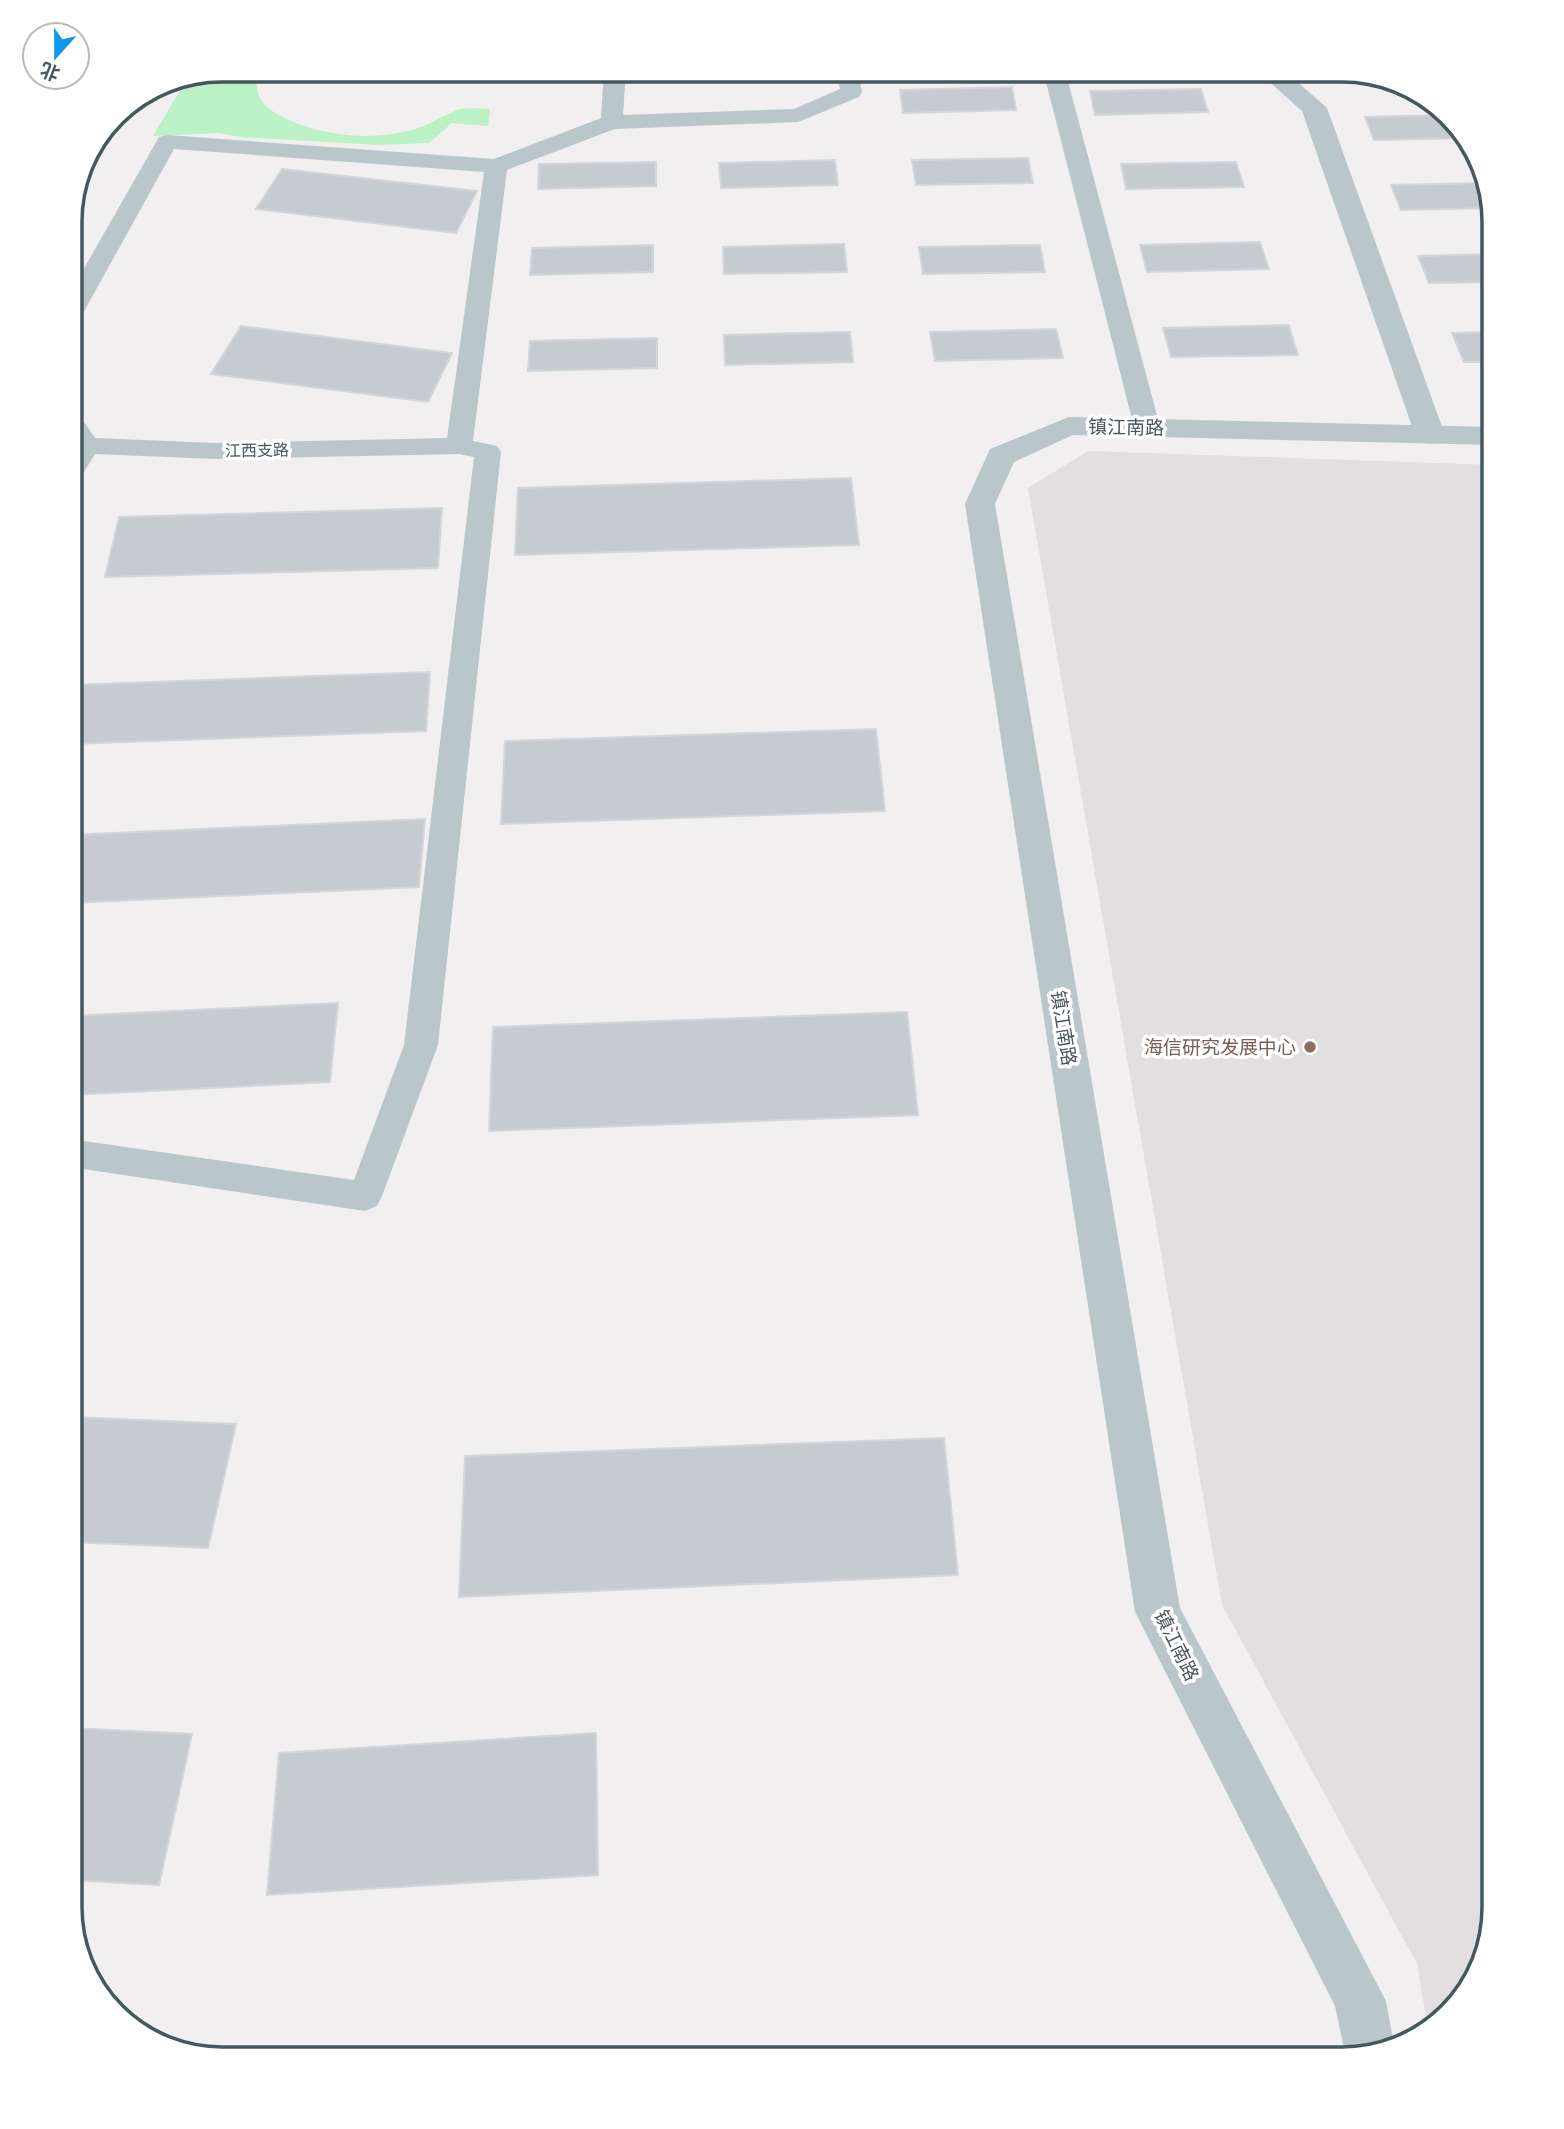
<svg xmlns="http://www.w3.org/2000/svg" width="1564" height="2129" font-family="Manrope,'Noto Sans SC',sans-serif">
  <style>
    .education { fill: #e3dfe1 }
    .green { fill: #baf2c5 }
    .building { fill: #c5cbcf; stroke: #d2d6db; stroke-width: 2 }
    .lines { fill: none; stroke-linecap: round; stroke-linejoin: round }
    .service { fill: #b9c7cd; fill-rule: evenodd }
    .minor { fill: #b9c7cd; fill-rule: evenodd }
    .tertiary { fill: #b9c7cd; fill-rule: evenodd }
    .education-dot { fill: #8d6e63; stroke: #fff; stroke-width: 2.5 }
    .labels { text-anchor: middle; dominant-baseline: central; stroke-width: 7; stroke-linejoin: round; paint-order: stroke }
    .far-street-label { font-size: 16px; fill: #46575d; stroke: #fff }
    .street-label { font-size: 19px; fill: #46575d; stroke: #fff }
    .education-label { font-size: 19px; fill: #785e54; stroke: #fff; text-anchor: end }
    .rim { fill: none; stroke: #46575d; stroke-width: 3.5 }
  </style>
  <rect width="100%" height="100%" fill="#f1efef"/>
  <!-- education -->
  <path class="education" d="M 1088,451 L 1494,465 L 1494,1907 L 1474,1983 L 1428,2029 L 1417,1964 L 1222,1605 L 1028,488 Z"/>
  <!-- green -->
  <path class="green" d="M 222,70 L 258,70 C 253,98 262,107 287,119 C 327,138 381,142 424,126 C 435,121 446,114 458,110 C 468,107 480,109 490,109 L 488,126 L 452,123 L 429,143 L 379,145 L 240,137 L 219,133 L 153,136 L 188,77 Z"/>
  <!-- building -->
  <g class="building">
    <path d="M 1012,87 L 1016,110 L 903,113 L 900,90 Z"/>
    <path d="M 1201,89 L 1208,112 L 1095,115 L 1090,91 Z"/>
    <path d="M 1443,115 L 1466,138 L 1374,140 L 1365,117 Z"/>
    <path d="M 1028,158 L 1033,183 L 916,185 L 912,160 Z"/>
    <path d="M 835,160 L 838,185 L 721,188 L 719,163 Z"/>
    <path d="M 656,162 L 656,186 L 538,189 L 539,164 Z"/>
    <path d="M 1236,162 L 1244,187 L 1126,189 L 1121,164 Z"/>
    <path d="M 282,169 L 477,191 L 456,233 L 256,209 Z"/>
    <path d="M 1483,183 L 1490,208 L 1401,210 L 1391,185 Z"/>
    <path d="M 1260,242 L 1269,269 L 1147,272 L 1140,245 Z"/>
    <path d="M 844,244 L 847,272 L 724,274 L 723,247 Z"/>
    <path d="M 653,245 L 653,272 L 530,275 L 532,248 Z"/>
    <path d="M 1040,245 L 1045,272 L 923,274 L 919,247 Z"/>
    <path d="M 1494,254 L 1494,282 L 1429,283 L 1418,256 Z"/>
    <path d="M 1289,325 L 1298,355 L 1171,357 L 1163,328 Z"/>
    <path d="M 241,326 L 452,353 L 428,402 L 211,374 Z"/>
    <path d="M 1056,329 L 1063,358 L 935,361 L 930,332 Z"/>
    <path d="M 850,332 L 853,362 L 725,365 L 724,335 Z"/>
    <path d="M 1494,332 L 1494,362 L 1464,362 L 1452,333 Z"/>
    <path d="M 657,338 L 657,368 L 528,371 L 530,341 Z"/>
    <path d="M 851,478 L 859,545 L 515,555 L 518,488 Z"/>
    <path d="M 442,508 L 438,568 L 105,577 L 119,517 Z"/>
    <path d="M 430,672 L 426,731 L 70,744 L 70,685 Z"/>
    <path d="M 876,729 L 885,811 L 501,824 L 505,741 Z"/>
    <path d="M 425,819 L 419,887 L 70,903 L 70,835 Z"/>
    <path d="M 338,1003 L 330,1082 L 70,1095 L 70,1016 Z"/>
    <path d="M 907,1012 L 918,1115 L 489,1131 L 493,1027 Z"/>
    <path d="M 70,1417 L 236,1424 L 208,1548 L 70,1542 Z"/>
    <path d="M 944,1438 L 958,1575 L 459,1597 L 465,1456 Z"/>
    <path d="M 70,1728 L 192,1734 L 159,1885 L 70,1880 Z"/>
    <path d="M 596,1733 L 598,1875 L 267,1895 L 279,1753 Z"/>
  </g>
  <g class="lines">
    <!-- service -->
    <g class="service">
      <path d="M 604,70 L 626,70 L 623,115 L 794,109 L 840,89 L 836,70 L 858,70 L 862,92 L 859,97 L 798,122 L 615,129 L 507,170 L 473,441 L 497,446 L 501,452 L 438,1045 L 382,1196 L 377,1206 L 365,1211 L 70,1167 L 70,1139 L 354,1180 L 404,1045 L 474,457 L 459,454 L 215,459 L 95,454 L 79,480 L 70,482 L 70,452 L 74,446 L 70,441 L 70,413 L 79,415 L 95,438 L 215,443 L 447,438 L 484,172 L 174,149 L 82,315 L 79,320 L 70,322 L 70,293 L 159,137 L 167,135 L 494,159 L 601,118 Z"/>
      <path d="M 1043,70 L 1065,70 L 1160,427 L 1156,433 L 1147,435 L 1138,433 L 1134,427 Z"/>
    </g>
    <!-- minor -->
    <path class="minor" d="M 1256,70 L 1284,70 L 1327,108 L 1445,435 L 1441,442 L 1430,444 L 1419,442 L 1415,435 L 1302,111 Z"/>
    <!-- tertiary -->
    <path class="tertiary" d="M 1069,417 L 1494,427 L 1494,445 L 1073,435 L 1014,462 L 995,504 L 1180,1608 L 1386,2001 L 1394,2045 L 1346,2058 L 1335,2006 L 1135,1612 L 965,504 L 990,449 Z"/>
  </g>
  <!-- markers -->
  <circle class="education-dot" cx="1310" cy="1047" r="7"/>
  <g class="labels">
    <!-- far-street labels -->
    <g class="far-street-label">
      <text transform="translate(257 450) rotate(-1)">江西支路</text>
    </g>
    <!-- street labels -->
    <g class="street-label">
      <text transform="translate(1126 427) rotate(1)">镇江南路</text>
      <text transform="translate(1064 1028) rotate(81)">镇江南路</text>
      <text transform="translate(1177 1645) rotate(64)">镇江南路</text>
    </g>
    <!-- education labels -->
    <g class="education-label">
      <text x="1296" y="1047">海信研究发展中心</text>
    </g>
  </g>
  <!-- crop -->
  <path d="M0 0H1564V2129H0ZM222 82H1342A140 140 0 0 1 1482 222V1907A140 140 0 0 1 1342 2047H222A140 140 0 0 1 82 1907V222A140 140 0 0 1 222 82Z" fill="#fff" fill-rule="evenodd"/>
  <path class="rim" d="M222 82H1342A140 140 0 0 1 1482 222V1907A140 140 0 0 1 1342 2047H222A140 140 0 0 1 82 1907V222A140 140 0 0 1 222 82Z"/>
  <!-- north arrow -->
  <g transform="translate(56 56) rotate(201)"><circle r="33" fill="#ffffff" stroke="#b5bcbe" stroke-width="2"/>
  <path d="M0-5L12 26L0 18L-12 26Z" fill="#0e9aec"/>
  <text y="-10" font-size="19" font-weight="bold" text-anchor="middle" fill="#46575d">北</text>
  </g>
</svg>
